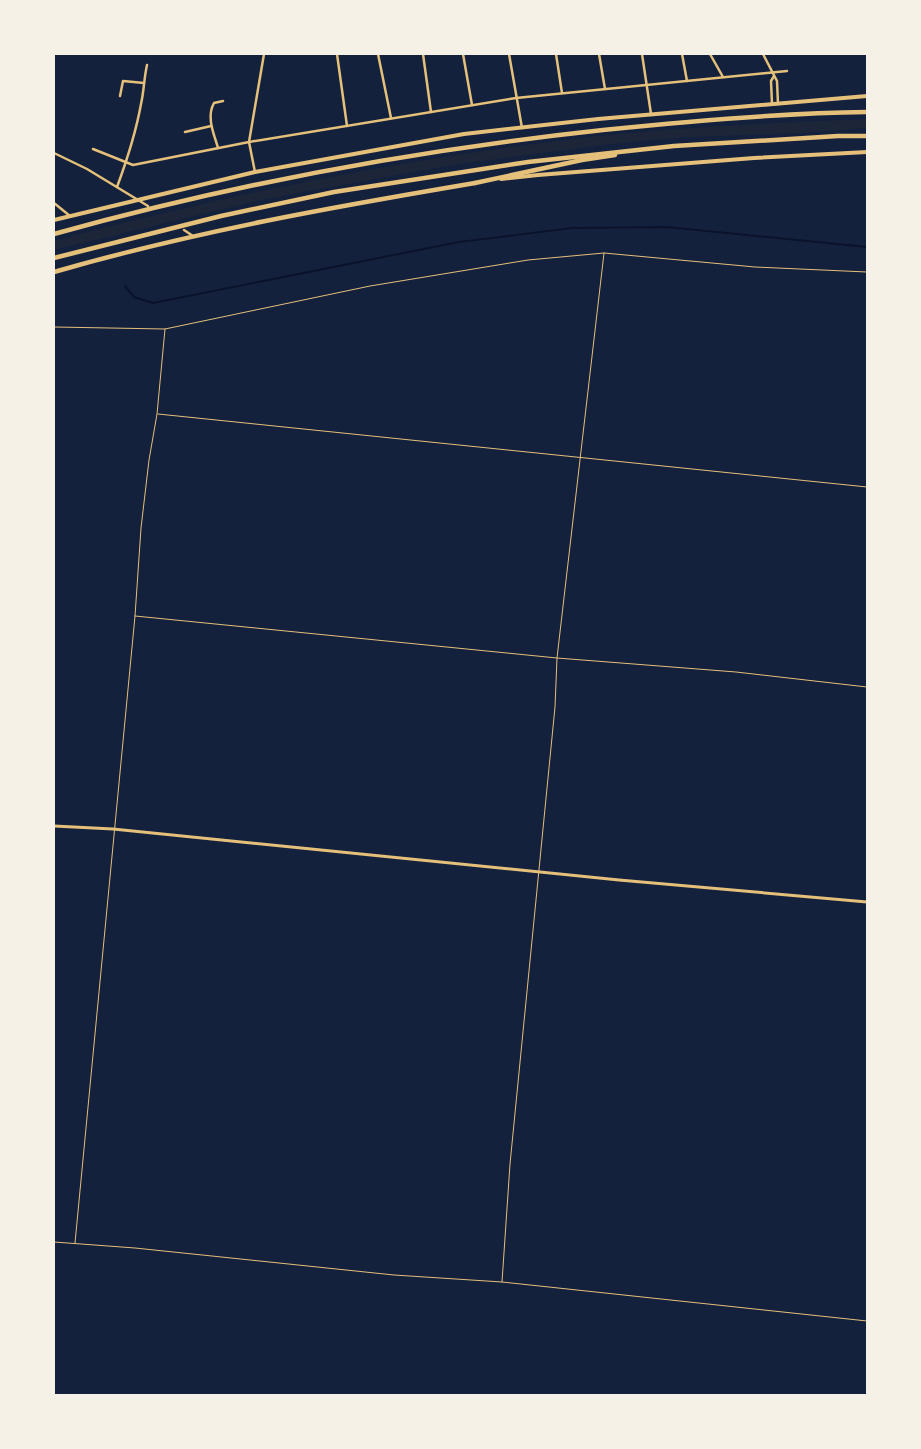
<svg xmlns="http://www.w3.org/2000/svg" width="921" height="1449" font-family="'Fira Sans',sans-serif">
  <style>
    .green { fill: #1d2539 }
    .lines { fill: none; stroke-linecap: round; stroke-linejoin: round }
    .stream { stroke: #0b132b; stroke-width: 2 }
    .service { stroke: #e5c07b; stroke-width: 1 }
    .minor { stroke: #e5c07b; stroke-width: 2.5 }
    .tertiary { stroke: #e5c07b; stroke-width: 3 }
    .secondary { stroke: #e5c07b; stroke-width: 4 }
    .trunk { stroke: #e5c07b; stroke-width: 4.5 }
    .motorway { stroke: #e5c07b; stroke-width: 4.5 }
  </style>
  <rect width="100%" height="100%" fill="#14213d"/>
  <!-- green -->
  <path class="green" d="M 867,119 L 867,128 L 802,133 L 689,137 L 618,143 L 452,165 L 260,200 L 54,250 L 54,241 C 232,193 415,157 599,136 C 688,126 778,123 867,119 Z"/>
  <g class="lines">
    <!-- stream -->
    <path class="stream" d="M 125,286 L 134,297 L 153,303 L 459,242 L 572,228 L 667,227 L 867,247"/>
    <!-- service -->
    <g class="service">
      <path d="M 54,327 L 165,329 L 370,286 L 528,260 L 604,253 L 755,267 L 867,272"/>
      <path d="M 158,414 L 867,487"/>
      <path d="M 135,616 L 557,658 L 736,672 L 867,687"/>
      <path d="M 54,1242 L 135,1248 L 394,1275 L 502,1282 L 867,1321"/>
      <path d="M 75,1243 L 135,616 L 141,528 L 149,460 L 157,414 L 165,329"/>
      <path d="M 502,1282 L 510,1164 L 555,707 L 557,658 L 604,253"/>
    </g>
    <!-- minor -->
    <g class="minor">
      <path d="M 337,54 L 347,126"/>
      <path d="M 378,54 L 391,118"/>
      <path d="M 423,54 L 431,112"/>
      <path d="M 463,54 L 472,105"/>
      <path d="M 509,54 L 522,128"/>
      <path d="M 556,54 L 562,93"/>
      <path d="M 599,54 L 605,89"/>
      <path d="M 642,54 L 651,114"/>
      <path d="M 682,54 L 687,81"/>
      <path d="M 710,54 L 723,77"/>
      <path d="M 763,54 L 777,81 L 778,104"/>
      <path d="M 120,96 L 123,81 L 144,83"/>
      <path d="M 772,104 L 771,81 L 774,76"/>
      <path d="M 185,132 L 211,126"/>
      <path d="M 218,148 C 214,134 206,117 214,103 L 223,101"/>
      <path d="M 93,149 L 133,165 L 249,142 L 516,98 L 787,71"/>
      <path d="M 54,153 L 87,169 L 148,206"/>
      <path d="M 255,172 L 249,142 L 264,54"/>
      <path d="M 117,187 C 127,160 136,132 141,104 C 144,91 144,78 147,65"/>
      <path d="M 54,203 L 70,216"/>
      <path d="M 184,230 L 193,236"/>
    </g>
    <!-- tertiary -->
    <path class="tertiary" d="M 54,826 L 113,829 L 619,880 L 867,902"/>
    <!-- secondary -->
    <g class="secondary">
      <path d="M 501,179 L 538,175 L 754,158 L 867,152"/>
      <path d="M 54,220 L 255,172 L 464,134 L 598,119 L 867,96"/>
    </g>
    <!-- trunk -->
    <path class="trunk" d="M 54,272 C 192,232 333,207 475,183"/>
    <!-- motorway -->
    <g class="motorway">
      <path d="M 475,183 L 582,160 L 615,155"/>
      <path d="M 54,234 C 233,184 417,150 603,130 C 690,121 779,113 867,112"/>
      <path d="M 54,258 L 221,216 L 334,192 L 528,162 L 674,146 L 838,136 L 867,136"/>
    </g>
  </g>
  <!-- border -->
  <rect width="921" height="1449" fill="none" stroke="#f6f1e7" stroke-width="110"/>
</svg>
